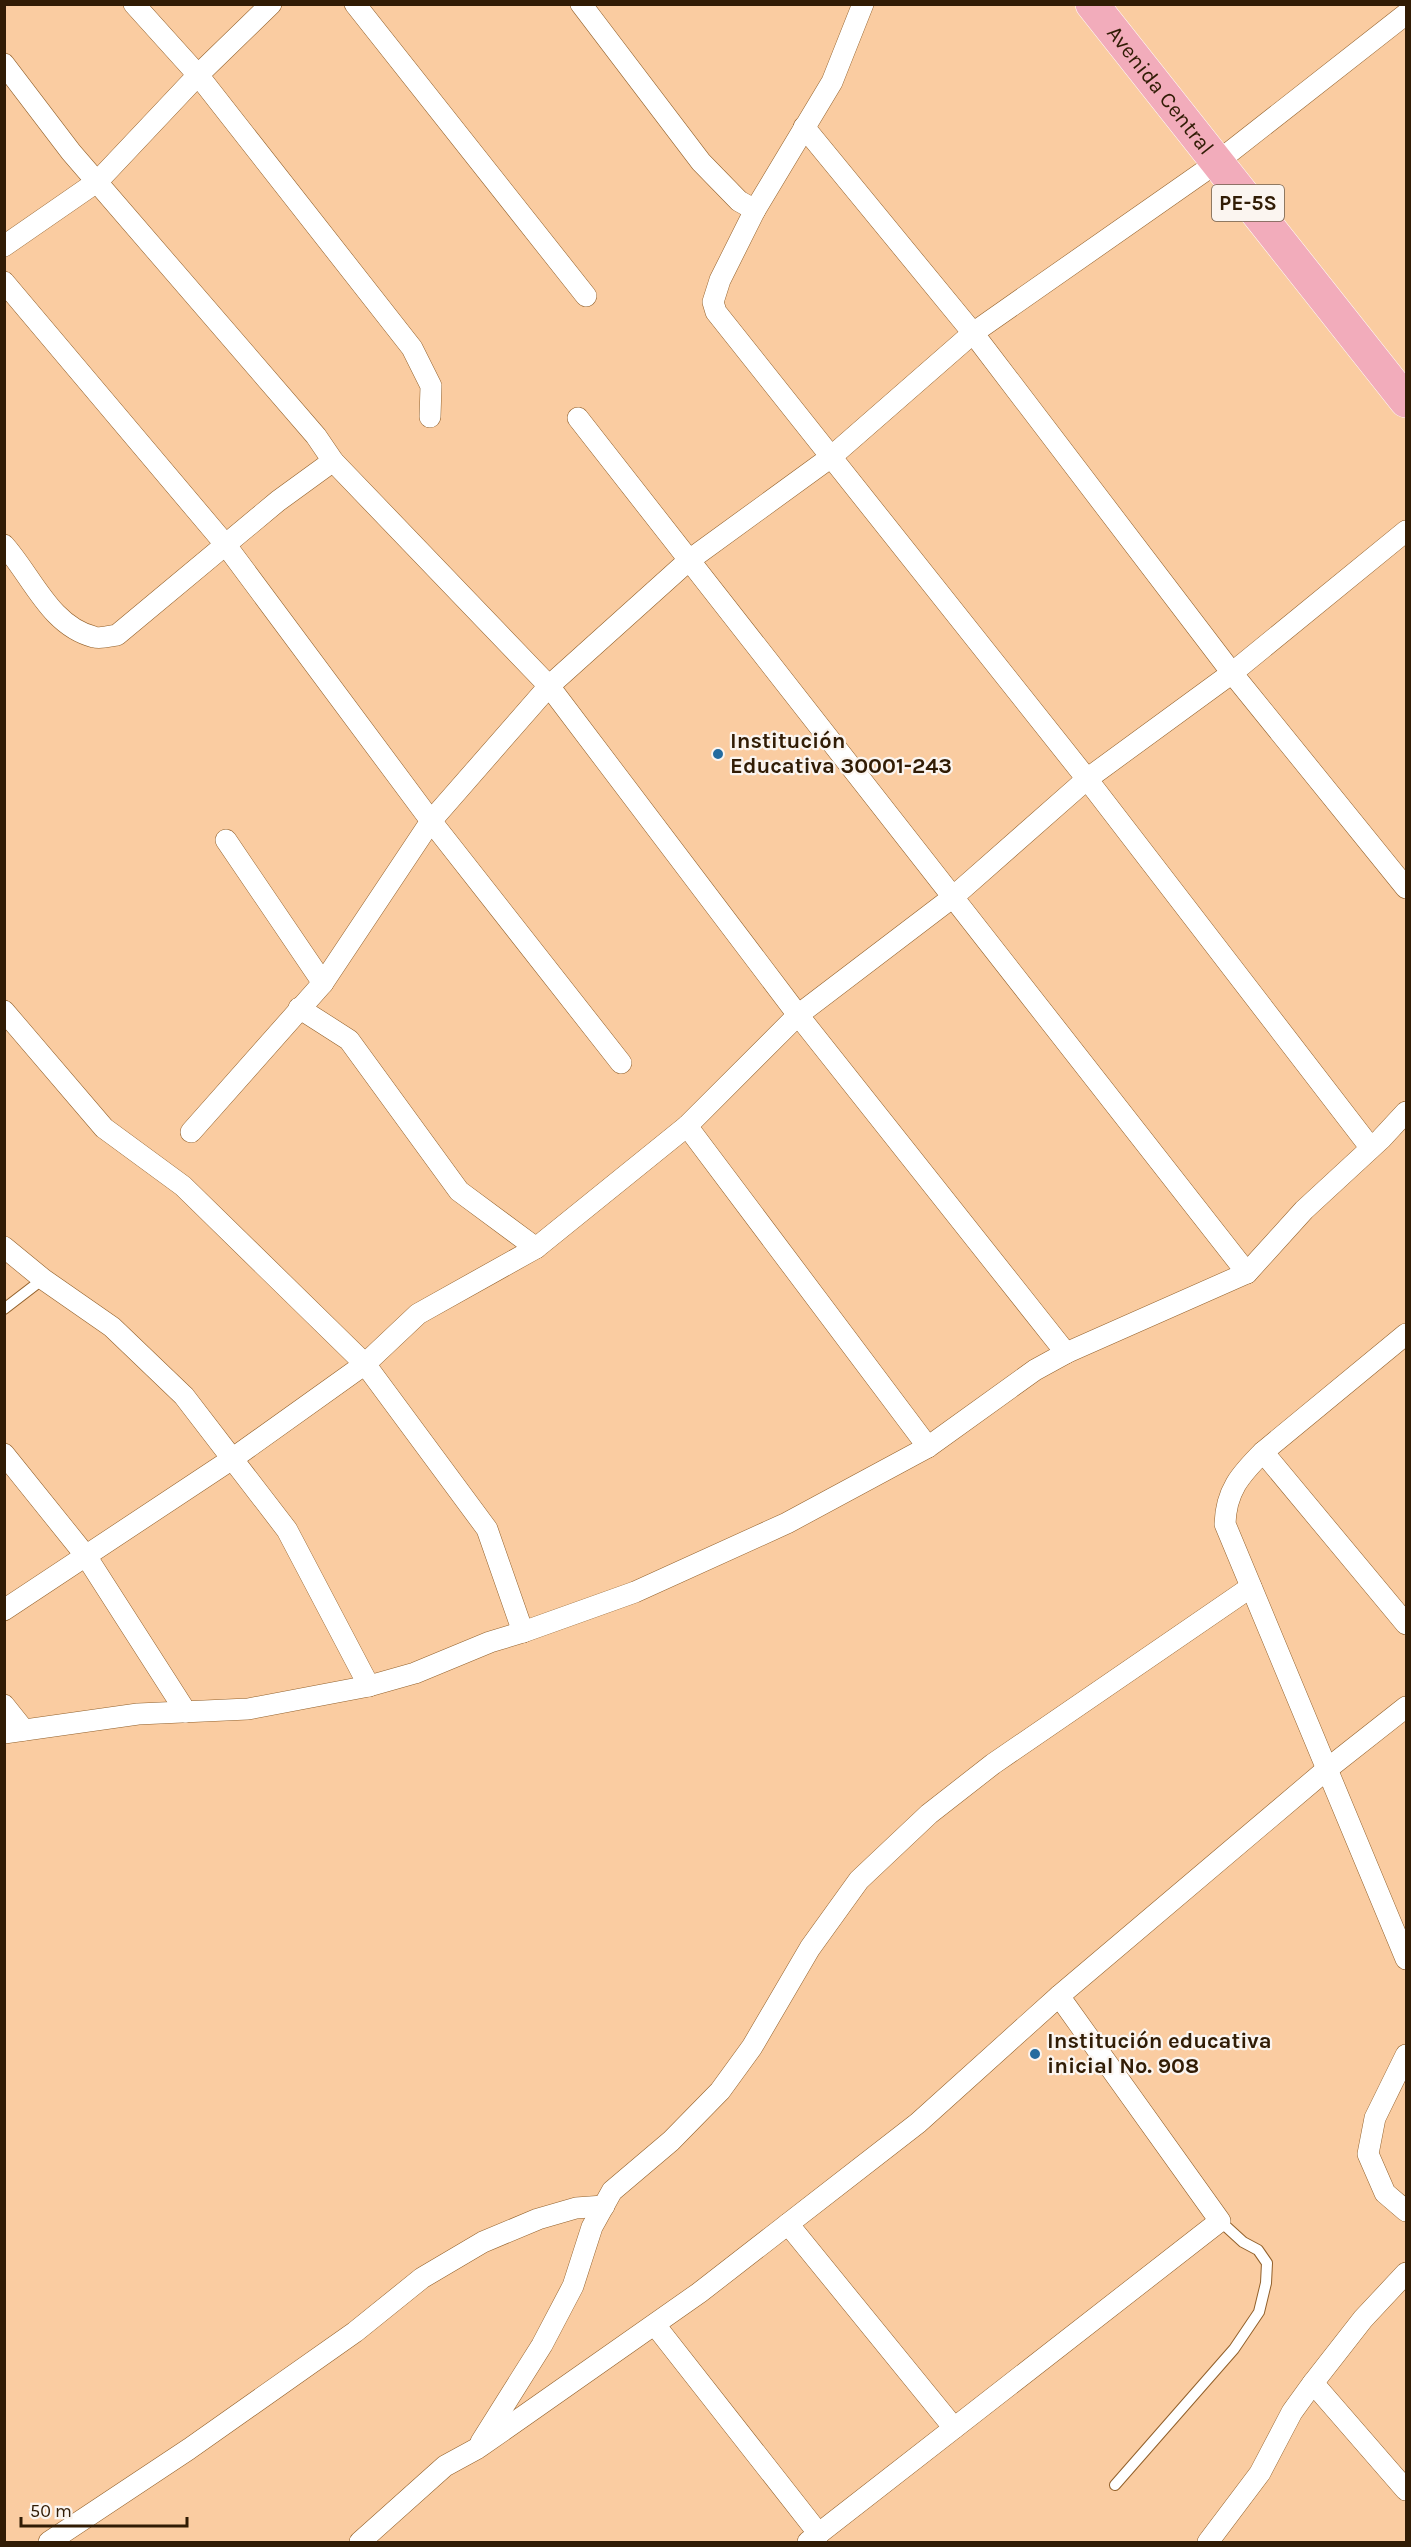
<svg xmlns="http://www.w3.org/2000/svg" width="1411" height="2547" font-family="Karla,sans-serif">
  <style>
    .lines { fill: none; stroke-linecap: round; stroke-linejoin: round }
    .lane-casing { stroke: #92602a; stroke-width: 12 }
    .street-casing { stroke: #92602a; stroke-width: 22 }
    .highway-casing { stroke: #fff; stroke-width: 34 }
    .lane { stroke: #fff; stroke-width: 10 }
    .street { stroke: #fff; stroke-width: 21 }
    .highway { stroke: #f2acbb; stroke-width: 33 }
    .poi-dot { fill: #246b9f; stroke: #fbf5f0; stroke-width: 2 }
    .labels { text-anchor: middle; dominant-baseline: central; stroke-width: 4.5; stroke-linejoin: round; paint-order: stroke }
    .shield { fill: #fbf5f0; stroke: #6e5d4c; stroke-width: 1.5 }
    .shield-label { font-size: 21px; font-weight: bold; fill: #311c05 }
    .street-label { font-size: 22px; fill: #311c05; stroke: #fbf5f0 }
    .poi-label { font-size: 22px; font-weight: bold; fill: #311c05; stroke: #fbf5f0; text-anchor: start }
  </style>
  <rect width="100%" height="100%" fill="#facca1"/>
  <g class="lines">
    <defs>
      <g id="lane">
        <path d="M 4,1309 L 43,1279"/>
        <path d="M 1115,2485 L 1234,2349 L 1259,2312 L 1266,2283 L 1267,2263 L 1258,2250 L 1243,2242 L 1220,2221"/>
      </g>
      <g id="street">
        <path d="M 134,4 L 198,75 L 412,348 L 431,386 L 430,417"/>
        <path d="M 355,4 L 586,296"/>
        <path d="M 581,4 L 701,162 L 739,201 L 755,210"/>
        <path d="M 863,4 L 832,82 L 755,210 L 720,280 L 713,302 L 716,312 L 1087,779 L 1370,1147"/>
        <path d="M 4,64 L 71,152 L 316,436 L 333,461 L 549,686 L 798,1015 L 1066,1353"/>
        <path d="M 804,127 L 973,333 L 1232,673 L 1406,888"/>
        <path d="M 4,246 L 98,181 L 198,75 L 271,4"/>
        <path d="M 4,282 L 225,544 L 431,821 L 621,1063"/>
        <path d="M 578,418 L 1247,1273"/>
        <path d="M 4,545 C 32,576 50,626 94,637 C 101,639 110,636 117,635 L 278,501 L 333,461"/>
        <path d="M 226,840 L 323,983"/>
        <path d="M 299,1008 L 349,1040 L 459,1191 L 536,1248"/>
        <path d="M 4,1011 L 104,1128 L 183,1186 L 365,1364 L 487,1529 L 523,1632"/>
        <path d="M 687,1126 L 928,1447"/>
        <path d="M 191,1132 L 323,983 L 431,821 L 549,686 L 688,561 L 831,457 L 973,333 L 1216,163 L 1406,14"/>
        <path d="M 4,1247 L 43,1279 L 112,1327 L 184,1396 L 287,1530 L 369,1686"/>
        <path d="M 1406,1334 L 1263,1452 C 1240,1475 1226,1491 1225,1524 L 1406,1959"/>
        <path d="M 1263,1452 L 1406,1624"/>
        <path d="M 4,1454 L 86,1556 L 186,1712"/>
        <path d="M 4,1610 L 232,1459 L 365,1364 L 418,1314 L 536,1248 L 687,1126 L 798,1015 L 953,897 L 1087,779 L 1232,673 L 1406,531"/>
        <path d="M 4,1705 L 24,1730"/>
        <path d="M 4,1733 L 138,1714 L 248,1709 L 369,1686 L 415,1673 L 490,1642 L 523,1632 L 635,1592 L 787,1523 L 928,1447 L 1035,1370 L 1066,1353 L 1247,1273 L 1304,1210 L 1381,1139 L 1406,1112"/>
        <path d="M 1406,2055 L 1375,2118 L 1368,2154 L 1385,2193 L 1406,2211"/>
        <path d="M 788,2224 L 954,2428"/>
        <path d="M 655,2325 L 819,2534"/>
        <path d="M 1313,2383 L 1406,2490"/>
        <path d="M 481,2442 L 542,2345 L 573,2286 L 592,2227 L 612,2191 L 671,2141 L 720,2091 L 752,2047 L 810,1948 L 859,1880 L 929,1814 L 993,1764 L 1251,1587"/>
        <path d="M 49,2542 L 189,2449 L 355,2332 L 422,2278 L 483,2242 L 538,2219 L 576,2208 L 604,2206"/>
        <path d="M 360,2542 L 445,2466 L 478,2448 L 699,2293 L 918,2123 L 1059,1996 L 1326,1770 L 1406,1707"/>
        <path d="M 808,2542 L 1220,2221 L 1059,1996"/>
        <path d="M 1208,2542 L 1260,2473 L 1292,2412 L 1313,2383 L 1363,2319 L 1406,2273"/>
      </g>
      <g id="highway">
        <path id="s1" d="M 1092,4 L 1406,401"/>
      </g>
    </defs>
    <!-- lane casing -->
    <use href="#lane" class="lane-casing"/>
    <!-- street casing -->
    <use href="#street" class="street-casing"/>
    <!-- highway casing -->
    <use href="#highway" class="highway-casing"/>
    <!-- lane -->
    <use href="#lane" class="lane"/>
    <!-- street -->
    <use href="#street" class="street"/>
    <!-- highway -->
    <use href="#highway" class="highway"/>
  </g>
  <!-- markers -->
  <g class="poi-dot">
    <circle cx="718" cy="754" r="6"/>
    <circle cx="1035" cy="2054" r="6"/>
  </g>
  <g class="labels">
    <!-- shield labels -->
    <rect class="shield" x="1212" y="185" width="72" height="36" rx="4.5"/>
    <g class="shield-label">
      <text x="1248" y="203">PE-5S</text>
    </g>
    <!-- street labels -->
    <g class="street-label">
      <text stroke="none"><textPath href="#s1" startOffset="110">Avenida Central</textPath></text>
    </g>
    <!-- poi labels -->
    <g class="poi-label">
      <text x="730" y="741">Institución<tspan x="730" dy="25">Educativa 30001-243</tspan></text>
      <text x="1047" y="2041">Institución educativa<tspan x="1047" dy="25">inicial No. 908</tspan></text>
    </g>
  </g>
  <!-- border -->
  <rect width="1411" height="2547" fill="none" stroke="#311c05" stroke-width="12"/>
  <!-- scale -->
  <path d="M21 2517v9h166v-9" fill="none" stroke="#311c05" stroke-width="3"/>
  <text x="30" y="2517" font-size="18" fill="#311c05" stroke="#fbf5f0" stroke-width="4.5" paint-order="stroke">50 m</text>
</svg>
